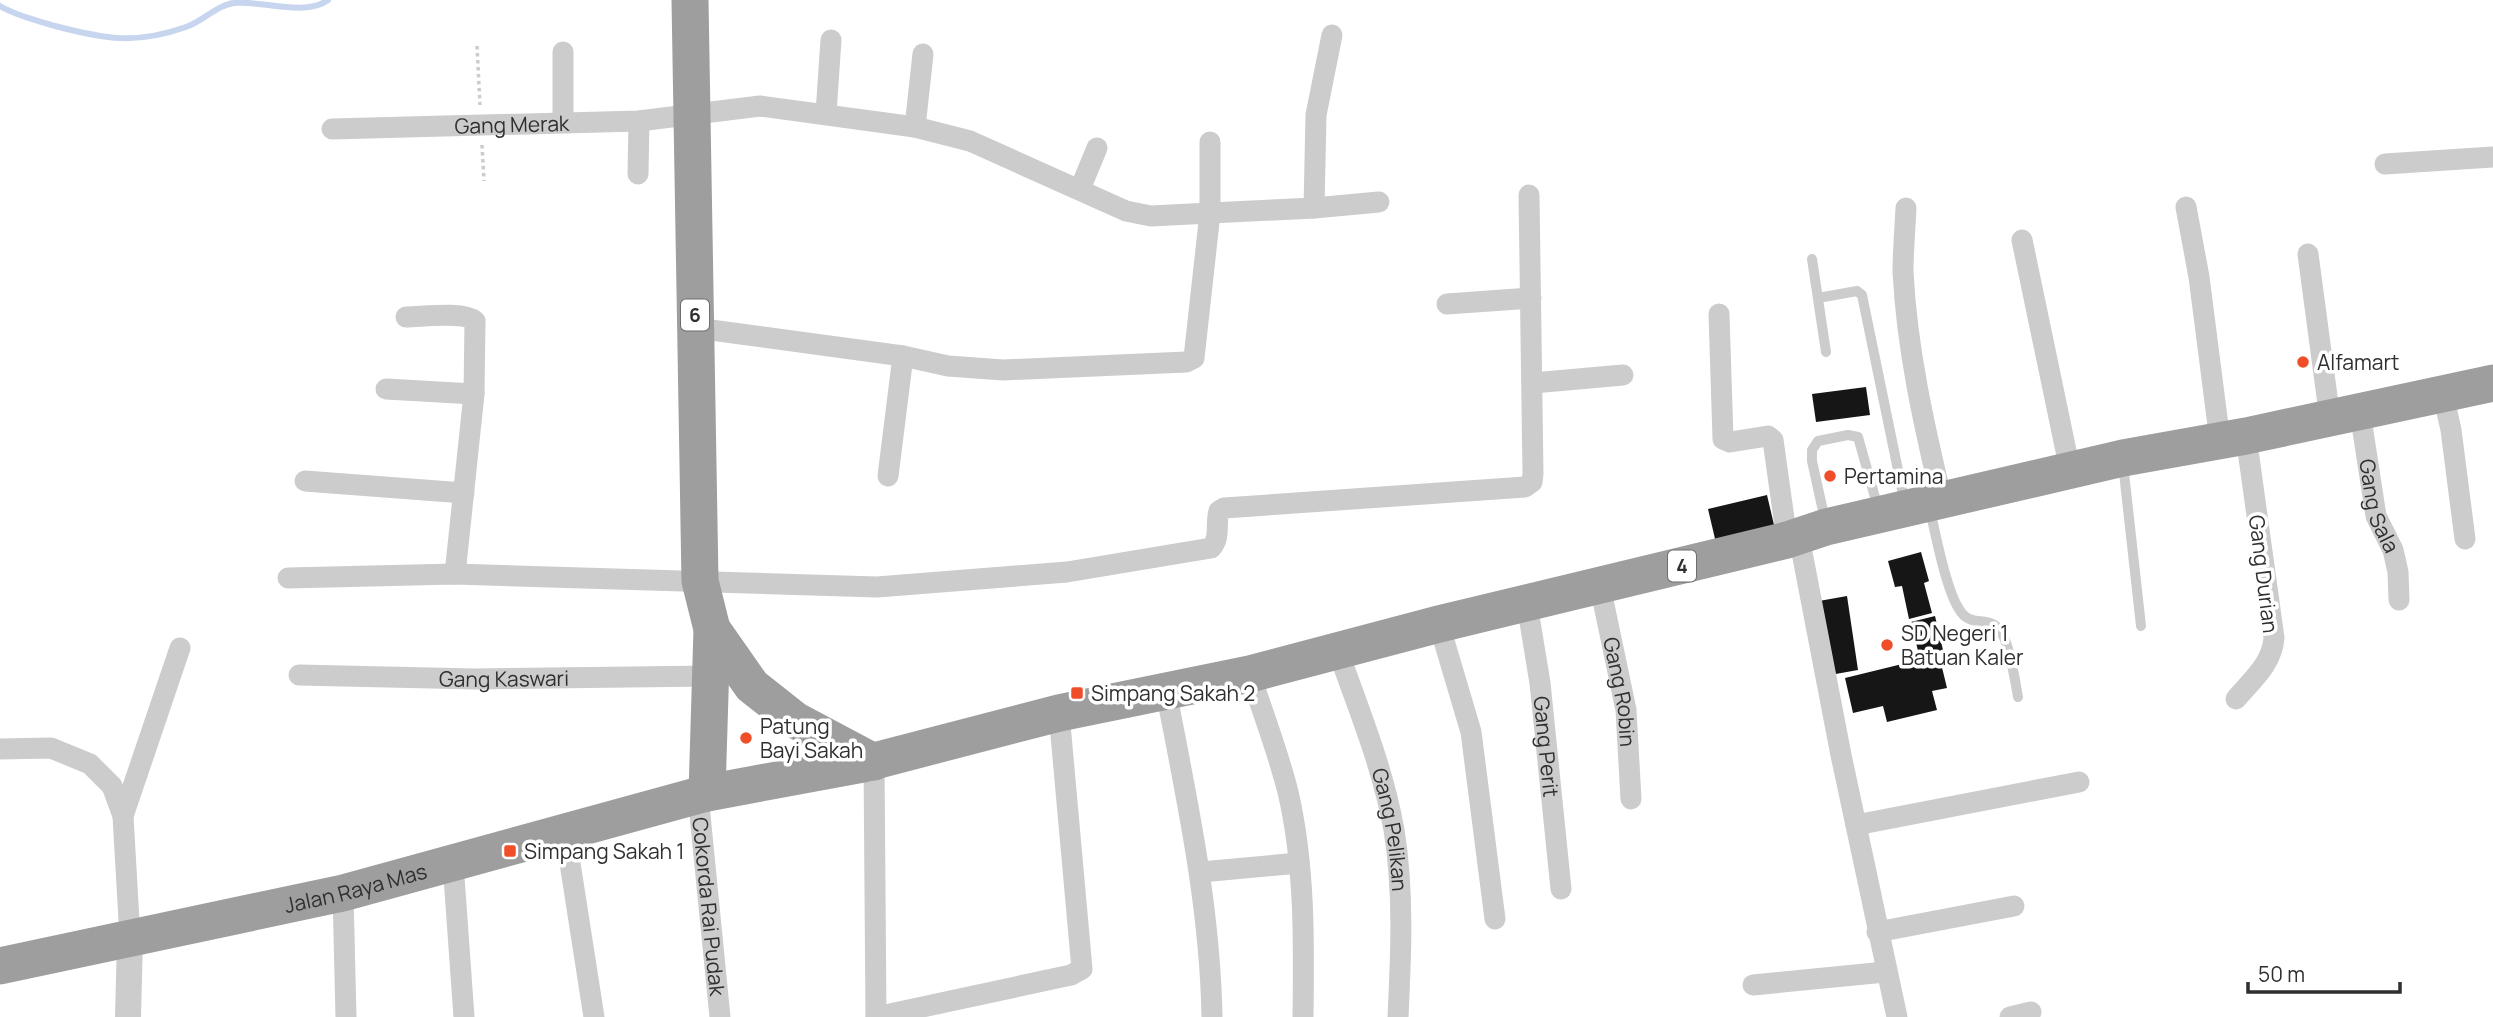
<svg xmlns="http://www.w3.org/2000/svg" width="2493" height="1017" font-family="Manrope,sans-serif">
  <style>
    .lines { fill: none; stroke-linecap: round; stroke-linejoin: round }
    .stream { stroke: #c7d5ee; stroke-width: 6 }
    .building { fill: #161616 }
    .path { stroke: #ccc; stroke-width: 3.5; stroke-dasharray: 3.5 3.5; stroke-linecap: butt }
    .service { stroke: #ccc; stroke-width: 10 }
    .minor { stroke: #ccc; stroke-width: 21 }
    .tertiary { stroke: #ccc; stroke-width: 26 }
    .trunk { stroke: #9e9e9e; stroke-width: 37 }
    .poi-dot { fill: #f04e28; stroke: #fff; stroke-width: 2.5 }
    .labels { text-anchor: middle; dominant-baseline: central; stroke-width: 7; stroke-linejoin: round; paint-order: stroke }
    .shield { fill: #fff; stroke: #6d6d6d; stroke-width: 2 }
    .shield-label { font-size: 19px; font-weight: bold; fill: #2f2f2f }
    .street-label { font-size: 21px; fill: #2f2f2f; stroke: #fff }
    .poi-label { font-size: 21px; fill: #2f2f2f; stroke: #fff; text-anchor: start }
  </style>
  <rect width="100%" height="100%" fill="#fff"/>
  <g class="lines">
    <!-- stream -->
    <path class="stream" d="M 0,6 C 17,16 36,20 55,26 C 105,39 135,45 186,27 C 202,22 217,5 234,3 C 261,0 305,17 328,0"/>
  </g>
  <!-- building -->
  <g class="building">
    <path d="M 1866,387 L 1870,415 L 1816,422 L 1812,394 Z"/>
    <path d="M 1767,495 L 1775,529 L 1716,543 L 1708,509 Z"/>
    <path d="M 1921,552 L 1929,581 L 1924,583 L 1932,613 L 1909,619 L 1902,586 L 1895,587 L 1888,561 Z"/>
    <path d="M 1847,596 L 1858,670 L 1830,675 L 1819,601 Z"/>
    <path d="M 1935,616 L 1943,650 L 1919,655 L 1911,622 Z"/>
    <path d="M 1939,655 L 1947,688 L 1932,691 L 1937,710 L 1887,722 L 1883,706 L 1853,713 L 1845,678 Z"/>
  </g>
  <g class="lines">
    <!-- path -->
    <g class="path">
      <path d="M 477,46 L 480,105"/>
      <path d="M 482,145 L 484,181"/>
    </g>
    <!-- service -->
    <g class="service">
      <path d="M 1812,259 L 1826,352"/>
      <path d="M 1818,298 L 1857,291 L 1862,295 L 1905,504"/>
      <path d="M 2123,464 L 2141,626"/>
      <path d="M 1930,510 C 1936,536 1946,589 1959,609 C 1969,627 1985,617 1996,626 C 2009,635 2015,681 2018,697"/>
      <path d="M 1825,520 L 1812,461 L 1812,450 L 1818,441 L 1848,435 L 1858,437 L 1878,508"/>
    </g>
    <!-- minor -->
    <g class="minor">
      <path d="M 563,52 L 563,122"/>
      <path d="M 826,113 L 831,40"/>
      <path d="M 915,127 L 923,54"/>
      <path id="s1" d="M 332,129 L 639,121 L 760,106 L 915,127 L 970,141 L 1126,211 L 1151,216 L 1210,213 L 1194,358 L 1186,362 L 1003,370 L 948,366 L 903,356 L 696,328"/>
      <path d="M 1210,142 L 1210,213 L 1314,208 L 1379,202"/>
      <path d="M 2385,164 L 2493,157"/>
      <path d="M 638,174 L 639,121"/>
      <path d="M 1080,189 L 1097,148"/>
      <path d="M 2186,207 L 2199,277 L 2220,441"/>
      <path d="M 1314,208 L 1316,115 L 1332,35"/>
      <path d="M 1906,208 C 1905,229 1903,251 1903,272 C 1907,350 1924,425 1942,501"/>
      <path d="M 2022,240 L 2070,470"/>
      <path d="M 2308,254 L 2330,419"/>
      <path d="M 1447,304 L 1531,298"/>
      <path d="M 1719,314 L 1723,439 L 1730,442 L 1768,436 L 1773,440 L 1787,540"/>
      <path d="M 406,317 C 422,317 463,311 475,321 L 474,394 L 455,574"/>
      <path d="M 1533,383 L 1623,375"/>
      <path d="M 386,389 L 474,394"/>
      <path d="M 2443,394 L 2451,430 L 2465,539"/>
      <path id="s2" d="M 2360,412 L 2376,516 L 2393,550 L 2398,572 L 2399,600"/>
      <path d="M 888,476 L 903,356"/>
      <path d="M 305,481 L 464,493"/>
      <path d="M 1799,537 L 1841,755 L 1897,1017"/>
      <path d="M 288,578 L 455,574 L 877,587 L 1067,572 L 1211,548 C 1221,538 1215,524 1219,511 L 1224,508 L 1525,487 L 1532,482 L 1533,474 L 1529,195"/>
      <path id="s3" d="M 1600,586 L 1626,710 L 1631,799"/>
      <path id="s4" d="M 1527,604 L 1540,683 L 1561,889"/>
      <path d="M 1439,624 L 1471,732 L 1495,919"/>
      <path id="s5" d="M 1338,651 C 1359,710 1383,768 1394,830 C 1404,891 1401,955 1398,1017"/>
      <path d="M 1250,674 C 1263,713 1278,752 1288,792 C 1305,865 1304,942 1303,1017"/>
      <path id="s6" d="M 299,675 L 475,679 L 710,676"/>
      <path d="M 1166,691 C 1187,800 1210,906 1212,1017"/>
      <path d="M 2236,699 C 2252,680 2272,664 2274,638 L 2246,436"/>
      <path d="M 0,749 L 51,748 L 90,764 L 112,786 L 123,816 L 130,938"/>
      <path d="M 874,762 L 876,1017"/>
      <path id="s7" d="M 698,795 L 720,1017"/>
      <path d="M 123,816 L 180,648"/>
      <path d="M 1856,825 L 2079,782"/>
      <path d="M 565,831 L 594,1017"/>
      <path d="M 453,863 L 464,1017"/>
      <path d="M 1201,872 L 1299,863"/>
      <path d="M 343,893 L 346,1017"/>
      <path d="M 1877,932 L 2014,906"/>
      <path d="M 1753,985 L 1885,972"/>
      <path d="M 876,1017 L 1071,975 L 1082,969 L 1059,713"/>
      <path d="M 2010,1017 L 2031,1012"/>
    </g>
    <!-- tertiary -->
    <path class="tertiary" d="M 128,1017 L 130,938"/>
    <!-- trunk -->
    <g class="trunk">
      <path d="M 690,0 L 700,581 L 712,629 L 707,793"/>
      <path d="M 712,629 L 752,686 L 795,720 L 874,762"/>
      <path id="s8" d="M 0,966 L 343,893 L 707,793 L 863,764 L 1059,713 L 1250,674 L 1439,624 L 1787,540 L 1826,527 L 2123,458 L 2246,436 L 2493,383"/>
    </g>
  </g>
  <!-- markers -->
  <g class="poi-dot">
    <circle cx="2303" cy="362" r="7"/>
    <circle cx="1830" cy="476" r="7"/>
    <circle cx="1887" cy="645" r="7"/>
    <rect x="1070" y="686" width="14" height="14" rx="3.5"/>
    <circle cx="746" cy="738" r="7"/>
    <rect x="503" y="844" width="14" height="14" rx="3.5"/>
  </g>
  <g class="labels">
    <!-- shield labels -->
    <g class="shield">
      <rect x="681" y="299.5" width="28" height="31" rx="5"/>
      <rect x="1668" y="550.5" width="28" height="31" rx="5"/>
    </g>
    <g class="shield-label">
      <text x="695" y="315">6</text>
      <text x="1682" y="566">4</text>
    </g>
    <!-- street labels -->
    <g class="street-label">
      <text stroke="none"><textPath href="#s1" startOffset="180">Gang Merak</textPath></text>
      <text stroke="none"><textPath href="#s2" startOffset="96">Gang Sala</textPath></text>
      <text transform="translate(2264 574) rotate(83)">Gang Durian</text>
      <text stroke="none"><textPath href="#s6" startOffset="205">Gang Kaswari</textPath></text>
      <text stroke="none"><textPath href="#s3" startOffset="108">Gang Robin</textPath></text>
      <text stroke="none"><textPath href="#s4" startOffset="144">Gang Perit</textPath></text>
      <text stroke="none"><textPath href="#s5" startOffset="187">Gang Pelikan</textPath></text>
      <text stroke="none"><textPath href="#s8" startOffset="364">Jalan Raya Mas</textPath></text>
      <text stroke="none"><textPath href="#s7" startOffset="112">Cokorda Rai Pudak</textPath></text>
    </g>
    <!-- poi labels -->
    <g class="poi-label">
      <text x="2317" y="362">Alfamart</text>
      <text x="1844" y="476">Pertamina</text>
      <text x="1901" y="633">SD Negeri 1<tspan x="1901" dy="24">Batuan Kaler</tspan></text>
      <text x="1091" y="693">Simpang Sakah 2</text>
      <text x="760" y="726">Patung<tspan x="760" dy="24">Bayi Sakah</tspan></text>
      <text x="524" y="851">Simpang Sakah 1</text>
    </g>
  </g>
  <!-- scale -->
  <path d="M2248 982v10h152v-10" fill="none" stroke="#2f2f2f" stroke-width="3.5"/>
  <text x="2258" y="982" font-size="21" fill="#2f2f2f" stroke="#ffffff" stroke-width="5" paint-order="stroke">50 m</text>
</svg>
